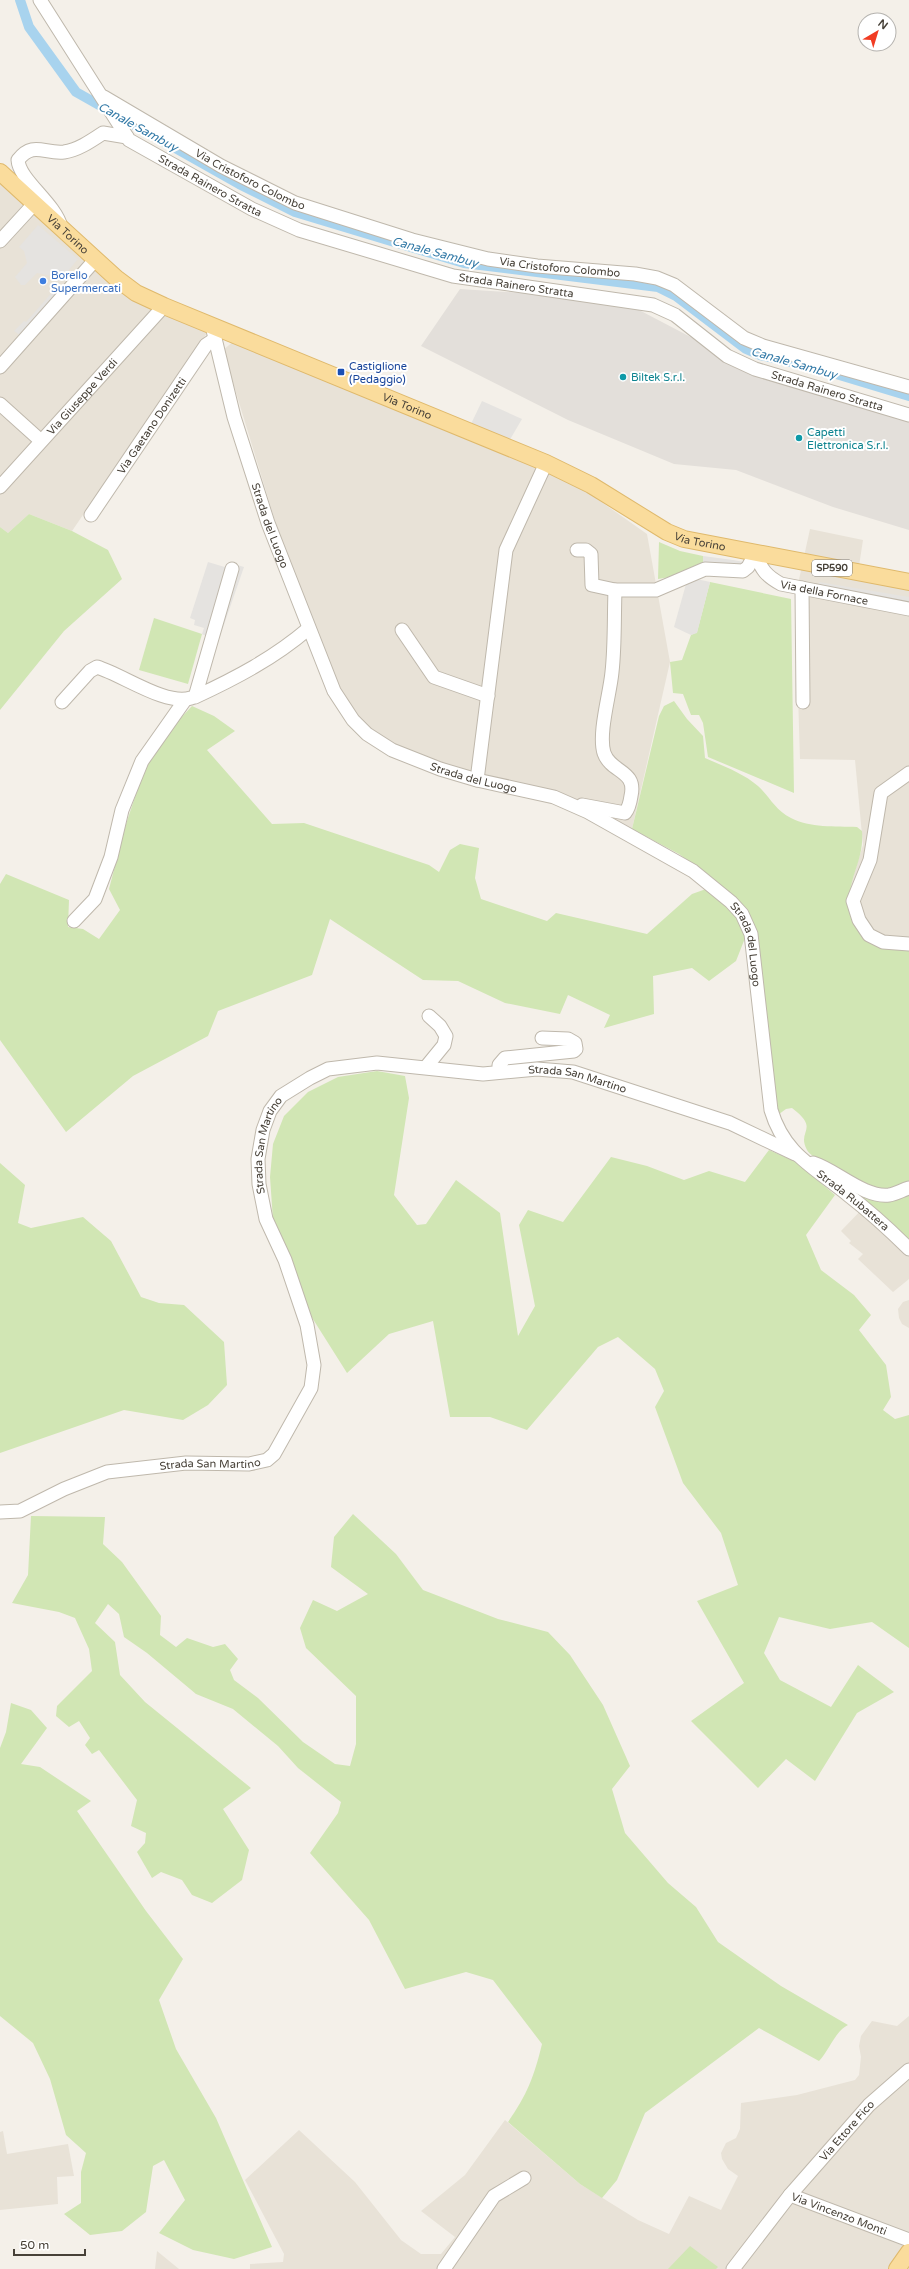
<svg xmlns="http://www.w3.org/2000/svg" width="909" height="2269" font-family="'Varela Round',sans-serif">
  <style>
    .residential { fill: #e8e2d7 }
    .industrial { fill: #e3dfda }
    .green { fill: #d1e6b4 }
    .parking { fill: #e5e3e0 }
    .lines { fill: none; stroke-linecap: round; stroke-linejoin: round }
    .canal { stroke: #a8d3ee; stroke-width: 10 }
    .minor-casing { stroke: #bfb8ac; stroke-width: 15 }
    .major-casing { stroke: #dfb96c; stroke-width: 18 }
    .minor { stroke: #fff; stroke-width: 13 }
    .major { stroke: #fadc9c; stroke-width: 16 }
    .shop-dot { fill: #3f7fe0; stroke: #fff; stroke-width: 1.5 }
    .transit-dot { fill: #1a4fb4; stroke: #fff; stroke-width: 1.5 }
    .culture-dot { fill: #0f9aa8; stroke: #fff; stroke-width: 1.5 }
    .labels { text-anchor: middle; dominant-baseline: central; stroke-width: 4; stroke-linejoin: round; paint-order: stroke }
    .shield { fill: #fff; stroke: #7e7a74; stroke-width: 1 }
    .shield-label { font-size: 10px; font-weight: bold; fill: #474138 }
    .street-label { font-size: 11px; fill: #474138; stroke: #fff }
    .shop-label { font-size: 11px; fill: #366cbe; stroke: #fff; text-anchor: start }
    .transit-label { font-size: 11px; fill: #164399; stroke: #fff; text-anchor: start }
    .culture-label { font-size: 11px; fill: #0d838f; stroke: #fff; text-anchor: start }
    .water-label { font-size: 12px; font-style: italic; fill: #337aa7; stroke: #fff }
  </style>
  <rect width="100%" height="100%" fill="#f4f0e9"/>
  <!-- residential -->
  <g class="residential">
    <path d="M 0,180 L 166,312 L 207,333 L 72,531 L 29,514 L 8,533 L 0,527 Z"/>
    <path d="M 234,341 L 546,463 L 647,534 L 670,662 L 632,829 L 567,802 L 440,769 L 359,726 L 308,629 L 223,350 Z"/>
    <path d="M 810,529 L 863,540 L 859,566 L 909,576 L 909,948 L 882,946 L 849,908 L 848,893 L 863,845 L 855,760 L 800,759 L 795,598 Z"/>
    <path d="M 869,1202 L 909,1230 L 909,1279 L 893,1292 L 858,1259 L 863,1254 L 849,1243 L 851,1241 L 841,1231 Z"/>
    <path d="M 909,1300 L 909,1328 L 902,1324 L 899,1318 L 898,1309 L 903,1302 Z"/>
    <path d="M 909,2016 L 909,2269 L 250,2269 L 250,2264 L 283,2262 L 284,2254 L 245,2180 L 299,2130 L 355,2182 L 401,2240 L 421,2254 L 441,2254 L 455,2237 L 421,2211 L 465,2175 L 505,2120 L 580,2184 L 638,2220 L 669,2234 L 689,2196 L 721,2210 L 738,2176 L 728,2169 L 722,2159 L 721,2153 L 726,2143 L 736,2138 L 740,2129 L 741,2103 L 797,2095 L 855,2080 L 859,2075 L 861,2057 L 859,2046 L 861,2036 L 872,2021 L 897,2026 Z"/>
    <path d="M 3,2131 L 7,2154 L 68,2144 L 74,2176 L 57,2177 L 58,2204 L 0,2210 L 0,2132 Z"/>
    <path d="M 157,2251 L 179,2269 L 155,2269 Z"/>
  </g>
  <!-- industrial -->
  <path class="industrial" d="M 460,289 L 618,299 L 727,356 L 909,415 L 909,530 L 833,507 L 736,470 L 674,464 L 568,420 L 421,346 Z"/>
  <!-- green -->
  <g class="green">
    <path d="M 29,514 L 72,531 L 108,550 L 122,579 L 64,631 L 0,710 L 0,527 L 8,533 Z"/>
    <path d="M 659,542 L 680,551 L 703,556 L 703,564 L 676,576 L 658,579 Z"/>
    <path d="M 710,582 L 791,599 L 794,793 L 708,757 L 703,723 L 699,715 L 691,715 L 683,694 L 673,693 L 670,662 L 682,660 L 691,635 L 697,632 Z"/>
    <path d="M 154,618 L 202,634 L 188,684 L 139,670 Z"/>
    <path d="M 674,701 L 687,719 L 703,736 L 705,758 C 723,766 743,773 758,786 C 770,797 775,810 791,818 C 810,828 835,826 857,827 L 862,831 C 865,867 840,883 854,922 L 909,948 L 909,1184 C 903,1186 895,1191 888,1191 C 876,1192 812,1161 807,1150 C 796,1130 821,1130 792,1108 L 786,1109 L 775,1117 L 755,933 L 748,910 L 720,884 L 679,854 L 632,829 L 659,716 L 664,706 Z"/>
    <path d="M 192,706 L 214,716 L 235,731 L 207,750 L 272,824 L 304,823 L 429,865 L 439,872 L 450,850 L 460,844 L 479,848 L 475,878 L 481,899 L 547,921 L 556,913 L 647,934 L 692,894 L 706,889 L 728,904 L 747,933 L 736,961 L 709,981 L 692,968 L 653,976 L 654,1014 L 604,1028 L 610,1015 L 568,995 L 560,1014 L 505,1003 L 458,981 L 423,980 L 330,919 L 312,975 L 218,1011 L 208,1036 L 133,1076 L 66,1132 L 0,1040 L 0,884 L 6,874 L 69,900 L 68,927 L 83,929 L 99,939 L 120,910 L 109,889 L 126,824 L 144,770 L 177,722 Z"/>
    <path d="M 377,1071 L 405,1076 L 409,1098 L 394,1195 L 417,1225 L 426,1224 L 456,1180 L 500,1213 L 518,1336 L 535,1306 L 519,1225 L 528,1210 L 563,1222 L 611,1157 L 647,1166 L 684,1180 L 709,1171 L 745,1182 L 769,1150 L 796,1162 L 835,1195 L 806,1235 L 821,1270 L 854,1295 L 871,1315 L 859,1330 L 886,1365 L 891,1397 L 883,1410 L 895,1419 L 909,1415 L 909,1648 L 872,1622 L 830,1629 L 779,1617 L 764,1653 L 780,1680 L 831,1707 L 858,1665 L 894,1692 L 857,1713 L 815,1781 L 786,1759 L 758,1788 L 691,1721 L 744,1683 L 697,1601 L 738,1585 L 721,1533 L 683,1483 L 655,1407 L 664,1391 L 655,1369 L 618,1337 L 598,1347 L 527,1430 L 490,1417 L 450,1417 L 433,1321 L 389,1334 L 347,1373 L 311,1316 L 273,1220 L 270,1177 L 273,1144 L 284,1116 L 308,1092 L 338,1077 Z"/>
    <path d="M 0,1163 L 25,1185 L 18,1223 L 31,1228 L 83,1217 L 111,1241 L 141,1297 L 159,1303 L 184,1305 L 224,1342 L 227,1385 L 208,1405 L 183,1420 L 124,1410 L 0,1453 Z"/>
    <path d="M 860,1193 L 897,1198 L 909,1195 L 909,1243 L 855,1195 Z"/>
    <path d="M 353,1514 L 396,1554 L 423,1590 L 498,1619 L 548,1632 L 570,1655 L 603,1705 L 630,1766 L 612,1789 L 625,1833 L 668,1883 L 696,1907 L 718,1942 L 781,1986 L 848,2025 C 835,2031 829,2051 819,2061 L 759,2028 L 645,2113 L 617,2180 L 602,2198 L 580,2184 L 508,2122 C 527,2095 534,2077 542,2044 L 493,1980 L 466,1972 L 405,1989 L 369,1920 L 310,1853 L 338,1813 L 341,1802 L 298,1768 L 278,1746 L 233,1709 L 196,1694 L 147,1653 L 124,1637 L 119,1614 L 108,1604 L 95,1623 L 115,1642 L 120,1675 L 145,1702 L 251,1788 L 223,1809 L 249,1850 L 242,1880 L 212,1903 L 192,1895 L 182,1880 L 161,1872 L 152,1878 L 137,1852 L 145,1843 L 146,1833 L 131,1826 L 137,1800 L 99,1750 L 92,1754 L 85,1745 L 90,1738 L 79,1721 L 69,1727 L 56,1716 L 57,1706 L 92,1671 L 89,1649 L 75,1618 L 59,1612 L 12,1603 L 28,1575 L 31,1516 L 105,1517 L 103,1544 L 122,1562 L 161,1616 L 160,1635 L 176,1647 L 187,1638 L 213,1647 L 225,1644 L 238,1659 L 230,1670 L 234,1680 L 258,1698 L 303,1742 L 335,1764 L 350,1766 L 356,1744 L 356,1696 L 306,1648 L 300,1628 L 313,1600 L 337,1611 L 368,1594 L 331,1567 L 334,1537 Z"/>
    <path d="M 11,1703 L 31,1710 L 47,1728 L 21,1764 L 40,1767 L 91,1801 L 77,1811 L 146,1911 L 183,1959 L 159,2000 L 176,2049 L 216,2118 L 272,2247 L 234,2259 L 193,2250 L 159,2233 L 185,2200 L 164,2160 L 153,2166 L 146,2212 L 122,2231 L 90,2235 L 64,2214 L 81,2203 L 81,2172 L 86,2153 L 66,2135 L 50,2079 L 33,2043 L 0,2016 L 0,1748 L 6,1732 Z"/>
    <path d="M 690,2246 L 718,2267 L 716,2269 L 668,2269 Z"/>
  </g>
  <!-- parking -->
  <g class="parking">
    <path d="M 38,225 L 78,259 L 59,282 L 52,276 L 37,273 L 25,285 L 21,285 L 15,277 L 27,263 L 24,251 L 19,247 Z"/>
    <path d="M 61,285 L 66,288 L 22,337 L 14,331 L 24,321 L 26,322 L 55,289 L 56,290 Z"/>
    <path d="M 482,401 L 522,419 L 508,443 L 470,426 Z"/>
    <path d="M 703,556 L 733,560 L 744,562 L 739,569 L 703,564 Z"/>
    <path d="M 208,562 L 228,568 L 230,563 L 244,567 L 218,642 L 202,634 L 204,628 L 194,625 L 195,620 L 190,618 Z"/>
    <path d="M 688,577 L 710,582 L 697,633 L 691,635 L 674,627 Z"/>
    <path d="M 819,582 L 909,597 L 909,602 L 818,585 Z"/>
  </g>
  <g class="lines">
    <!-- canal -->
    <path class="canal" d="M 20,0 L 29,27 L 76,92 L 239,184 L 295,212 L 464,263 L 658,287 L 676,296 L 746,349 L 760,355 L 813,367 L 909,396"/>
    <defs>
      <g id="minor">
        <path id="s1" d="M 40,0 L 129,140 L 252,209 L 299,230 L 453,276 L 653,305 L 675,315 L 727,356 L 755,369 L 909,415"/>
        <path id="s2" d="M 104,97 L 221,166 L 295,203 L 412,240 L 488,259 L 537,266 L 635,274 L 657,278 L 674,285 L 744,338 L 763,346 L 909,387"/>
        <path d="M 61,227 C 55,203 19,180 18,160 C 33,141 44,154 64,152 C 78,150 91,141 103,133 L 127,137"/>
        <path d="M 0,241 L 34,204"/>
        <path id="s3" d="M 212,326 L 234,417 L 268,523 L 334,691 L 353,720 L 367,734 L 392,750 L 440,769 L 477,780 L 554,797 L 588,812 L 693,871 L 731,902 L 742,914 L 751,934 L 771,1110 C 784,1154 814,1167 847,1194 C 869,1211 889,1229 909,1249"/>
        <path d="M 0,367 L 95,260"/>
        <path d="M 0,404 L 40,440"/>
        <path id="s4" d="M 0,487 L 164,306"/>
        <path id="s5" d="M 91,515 L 206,345 L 215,339"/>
        <path d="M 577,550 L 586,550 L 591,554 L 592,585 L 615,590"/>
        <path id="s6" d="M 755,554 C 762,570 766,576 781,584 L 909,609"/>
        <path d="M 232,569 L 195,697 C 236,678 274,658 308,629"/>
        <path d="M 802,588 L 803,702"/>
        <path d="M 402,630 L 434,677 L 488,696"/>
        <path d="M 62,702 L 90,671 L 97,667 C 123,675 166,706 191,698"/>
        <path d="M 909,773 L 881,793 L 870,860 L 853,901 L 859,920 L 869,935 L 883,942 L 909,944"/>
        <path d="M 477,780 L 506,550 L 546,463"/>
        <path d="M 582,805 L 625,813 C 629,808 630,803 631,796 C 637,770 611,773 604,753 C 598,733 610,694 612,672 C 615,645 614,617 615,590 L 656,590 L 705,569 L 743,571 L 748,567 L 755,554"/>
        <path d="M 74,921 L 95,899 L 111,857 L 122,810 L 142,761 L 185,700"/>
        <path d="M 426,1067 L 444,1045 L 446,1036 L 440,1026 L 429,1016"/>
        <path d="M 499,1071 L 499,1065 L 505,1058 L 574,1051 L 576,1049 L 575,1043 L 568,1039 L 542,1038"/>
        <path d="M 813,1163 C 836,1170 864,1198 889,1195 C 896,1194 902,1190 909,1188"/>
        <path id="s7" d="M 0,1512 L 20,1511 L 64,1489 L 107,1472 L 186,1463 L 249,1464 L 267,1460 L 274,1454 L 311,1388 L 314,1365 L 307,1325 L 285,1260 L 266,1219 L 259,1184 L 258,1159 L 263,1130 L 270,1111 L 281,1096 L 310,1078 L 328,1069 L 377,1063 L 483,1074 L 537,1069 L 573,1072 L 730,1123 L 795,1154"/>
        <path id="s8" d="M 790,2195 L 869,2105 L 909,2070"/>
        <path d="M 444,2269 L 494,2196 L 524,2178"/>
        <path id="s9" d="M 733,2269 L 790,2195 L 909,2240"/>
      </g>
      <g id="major">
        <path id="s10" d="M 0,172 L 116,278 L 136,293 L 164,306 L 546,463 L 591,485 L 667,532 L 684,539 L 909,582"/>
        <path d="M 897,2269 L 909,2252"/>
      </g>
    </defs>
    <!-- minor casing -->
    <use href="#minor" class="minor-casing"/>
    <!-- major casing -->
    <use href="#major" class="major-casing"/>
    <!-- minor -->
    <use href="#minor" class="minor"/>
    <!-- major -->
    <use href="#major" class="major"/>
  </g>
  <!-- markers -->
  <circle class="shop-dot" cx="43" cy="281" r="4"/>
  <rect class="transit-dot" x="337" y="368" width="8" height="8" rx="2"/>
  <g class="culture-dot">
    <circle cx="623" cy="377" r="4"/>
    <circle cx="799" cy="438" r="4"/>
  </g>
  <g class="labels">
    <!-- shield labels -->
    <rect class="shield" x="812" y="560" width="40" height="16" rx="3"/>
    <g class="shield-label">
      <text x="832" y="568">SP590</text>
    </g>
    <!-- street labels -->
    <g class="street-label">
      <text stroke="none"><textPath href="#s2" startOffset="168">Via Cristoforo Colombo</textPath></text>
      <text stroke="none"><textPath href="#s1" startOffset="259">Strada Rainero Stratta</textPath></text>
      <text stroke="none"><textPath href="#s10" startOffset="92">Via Torino</textPath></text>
      <text stroke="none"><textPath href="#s2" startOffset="492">Via Cristoforo Colombo</textPath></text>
      <text stroke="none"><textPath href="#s1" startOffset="583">Strada Rainero Stratta</textPath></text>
      <text stroke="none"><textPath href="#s1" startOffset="918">Strada Rainero Stratta</textPath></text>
      <text stroke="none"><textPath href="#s4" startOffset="122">Via Giuseppe Verdi</textPath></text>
      <text stroke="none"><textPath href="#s10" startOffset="476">Via Torino</textPath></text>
      <text stroke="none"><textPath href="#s5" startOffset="108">Via Gaetano Donizetti</textPath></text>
      <text stroke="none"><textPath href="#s3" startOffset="208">Strada del Luogo</textPath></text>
      <text stroke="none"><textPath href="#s10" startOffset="800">Via Torino</textPath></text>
      <text stroke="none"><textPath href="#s6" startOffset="85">Via della Fornace</textPath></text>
      <text stroke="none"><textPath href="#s3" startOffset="556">Strada del Luogo</textPath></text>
      <text stroke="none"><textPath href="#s3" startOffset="892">Strada del Luogo</textPath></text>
      <text stroke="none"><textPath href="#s7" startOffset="974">Strada San Martino</textPath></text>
      <text stroke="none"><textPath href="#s7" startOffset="615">Strada San Martino</textPath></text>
      <text stroke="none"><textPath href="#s3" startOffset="1185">Strada Rubattera</textPath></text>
      <text stroke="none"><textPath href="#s7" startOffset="219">Strada San Martino</textPath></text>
      <text stroke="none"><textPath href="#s8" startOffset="86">Via Ettore Fico</textPath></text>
      <text stroke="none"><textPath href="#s9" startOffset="146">Via Vincenzo Monti</textPath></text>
    </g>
    <!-- shop labels -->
    <g class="shop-label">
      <text x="51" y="275">Borello<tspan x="51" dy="13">Supermercati</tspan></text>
    </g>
    <!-- transit labels -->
    <g class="transit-label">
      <text x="349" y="366">Castiglione<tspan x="349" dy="13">(Pedaggio)</tspan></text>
    </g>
    <!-- culture labels -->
    <g class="culture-label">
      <text x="631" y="377">Biltek S.r.l.</text>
      <text x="807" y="432">Capetti<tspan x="807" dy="13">Elettronica S.r.l.</tspan></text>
    </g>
    <!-- water labels -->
    <g class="water-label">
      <text transform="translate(138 127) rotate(29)">Canale Sambuy</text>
      <text transform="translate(435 252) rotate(15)">Canale Sambuy</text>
      <text transform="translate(794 363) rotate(16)">Canale Sambuy</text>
    </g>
  </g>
  <!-- north arrow -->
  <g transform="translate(877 32) rotate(38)"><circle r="19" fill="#ffffff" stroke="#b5b3af"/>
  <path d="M0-3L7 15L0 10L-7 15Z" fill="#f13c23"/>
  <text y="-6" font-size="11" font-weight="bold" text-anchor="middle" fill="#474138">N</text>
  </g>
  <!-- scale -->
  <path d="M14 2249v6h71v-6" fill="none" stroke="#474138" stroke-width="2"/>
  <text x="20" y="2249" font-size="12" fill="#474138" stroke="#ffffff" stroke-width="3" paint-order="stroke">50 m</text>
</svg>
